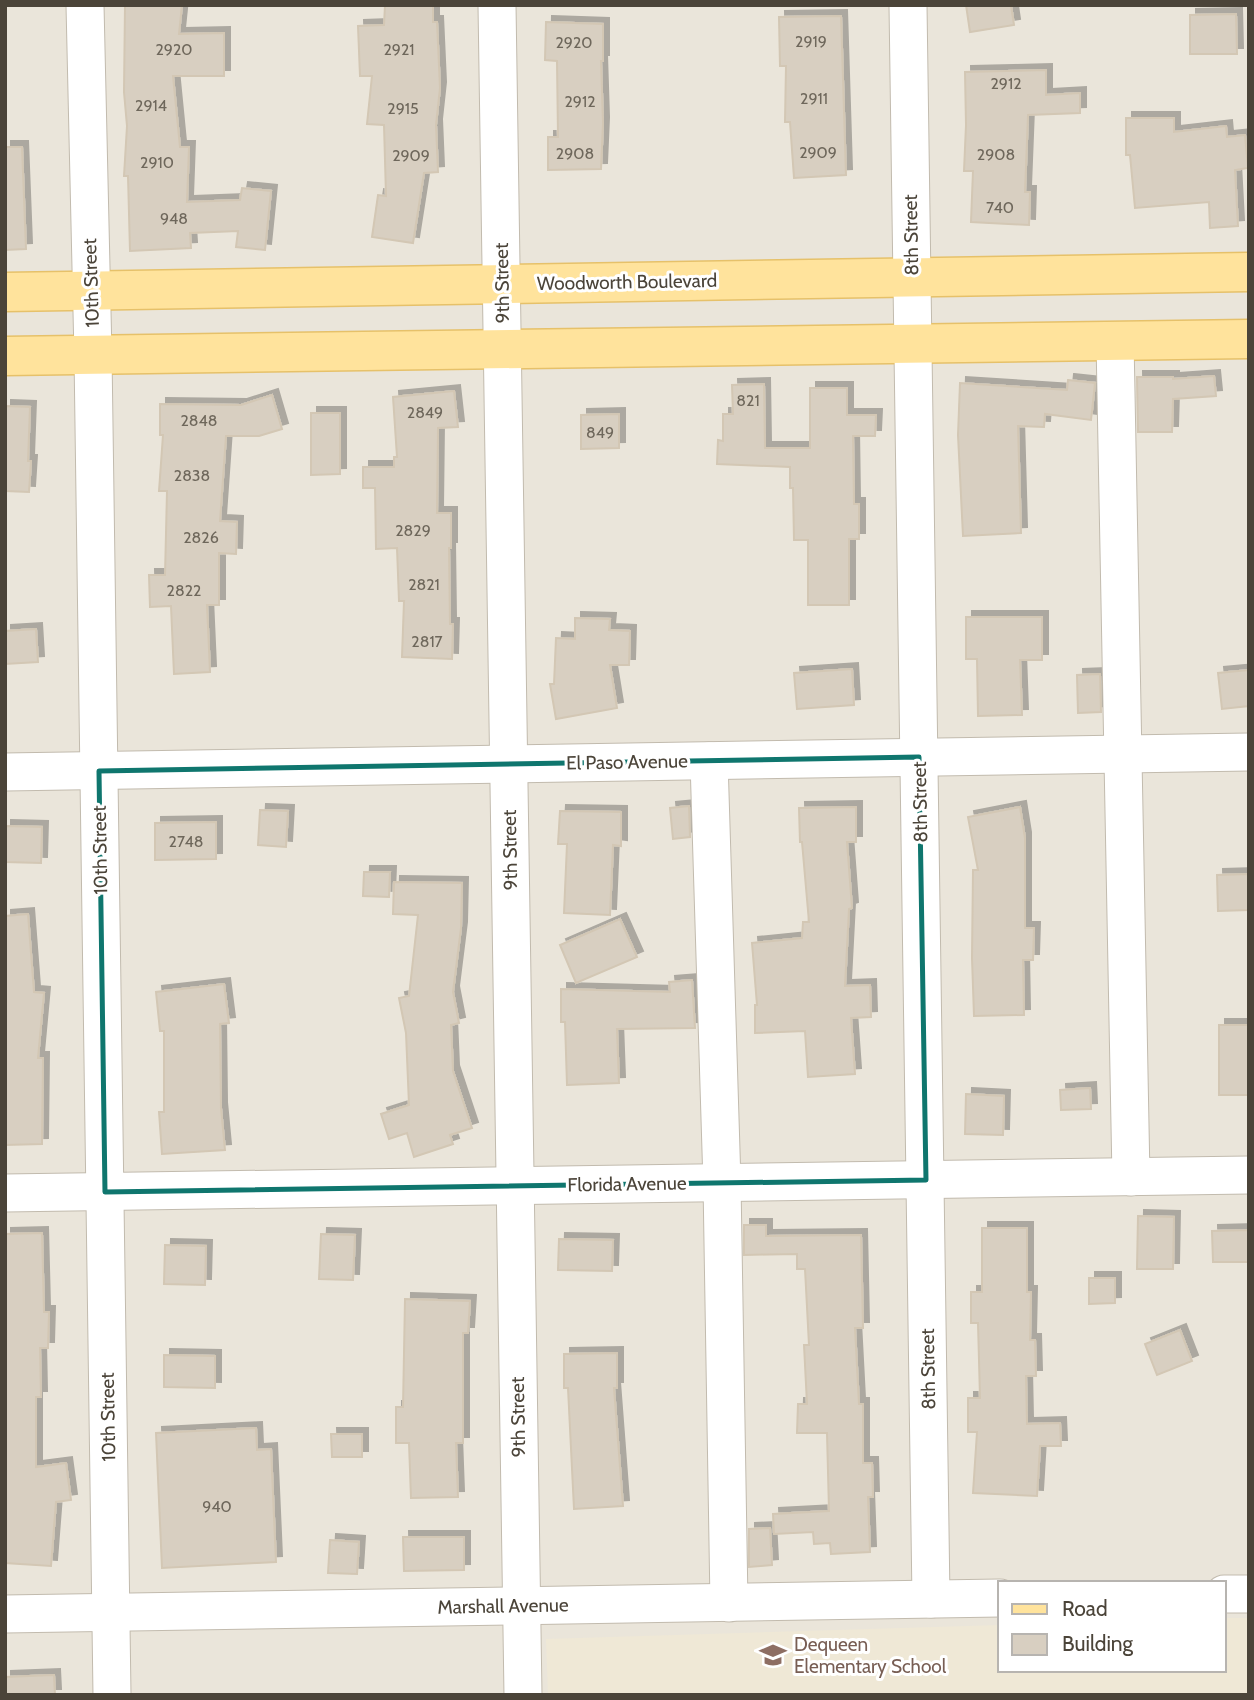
<svg xmlns="http://www.w3.org/2000/svg" width="1254" height="1700" font-family="Cabin,sans-serif">
  <style>
    .residential { fill: #eae5da; fill-rule: evenodd }
    .education { fill: #efe8d6 }
    .building { fill: #d8cfc1; stroke: #d3c7b4; stroke-width: 2; filter: url(#shadow) }
    .lines { fill: none; stroke-linecap: round; stroke-linejoin: round }
    .minor-casing { stroke: #c2bbae; stroke-width: 39 }
    .major-casing { stroke: #e6c16a; stroke-width: 41 }
    .minor { stroke: #fff; stroke-width: 37 }
    .major { stroke: #ffe39c; stroke-width: 38 }
    .marked { fill: none; stroke: #0f766e; stroke-width: 5; stroke-linejoin: round }
    .labels { text-anchor: middle; dominant-baseline: central; stroke-width: 6; stroke-linejoin: round; paint-order: stroke }
    .number-label { font-size: 16px; fill: #6e675b }
    .street-label { font-size: 19px; fill: #4b4439; stroke: #fff }
    .education-label { font-size: 19px; fill: #785e54; stroke: #fff; text-anchor: start }
  </style>
  <defs>
    <filter id="shadow"><feDropShadow dx="6" dy="-6" stdDeviation="0" flood-color="#0004"/></filter>
  </defs>
  <rect width="100%" height="100%" fill="#f6f3ec"/>
  <!-- residential -->
  <path class="residential" d="M 5,5 L 1249,5 L 1249,1695 L 5,1695 ZM 1000,1583 L 1224,1583 L 1224,1670 L 1000,1670 Z"/>
  <!-- education -->
  <path class="education" d="M 1224,1618 L 1249,1618 L 1249,1695 L 548,1695 L 546,1639 L 1000,1625 L 1000,1670 L 1224,1670 Z"/>
  <!-- building -->
  <g class="building">
    <path d="M 125,5 L 182,5 L 179,34 L 224,33 L 224,76 L 173,76 L 180,147 L 189,147 L 187,202 L 240,200 L 242,188 L 271,191 L 265,250 L 236,247 L 238,231 L 190,233 L 191,248 L 130,251 L 128,176 L 124,176 L 127,126 L 124,92 Z"/>
    <path d="M 385,5 L 433,5 L 433,22 L 437,22 L 440,88 L 436,125 L 438,172 L 424,173 L 413,243 L 372,237 L 378,195 L 386,196 L 384,125 L 367,124 L 372,76 L 360,76 L 358,26 L 384,25 Z"/>
    <path d="M 966,5 L 1011,5 L 1014,25 L 970,32 Z"/>
    <path d="M 1236,14 L 1237,54 L 1190,54 L 1190,15 Z"/>
    <path d="M 841,16 L 846,175 L 794,178 L 790,122 L 785,122 L 786,66 L 780,66 L 779,17 Z"/>
    <path d="M 546,22 L 603,24 L 603,61 L 601,61 L 603,123 L 601,169 L 548,170 L 548,137 L 558,137 L 557,61 L 545,60 Z"/>
    <path d="M 1046,70 L 1046,95 L 1080,93 L 1080,113 L 1028,115 L 1025,192 L 1030,192 L 1029,225 L 971,222 L 973,171 L 964,171 L 966,125 L 965,72 Z"/>
    <path d="M 1126,118 L 1174,118 L 1174,132 L 1226,126 L 1227,137 L 1245,135 L 1248,168 L 1235,170 L 1238,226 L 1210,228 L 1209,202 L 1135,208 L 1130,155 L 1126,155 Z"/>
    <path d="M 5,147 L 22,147 L 26,249 L 5,250 Z"/>
    <path d="M 1214,376 L 1216,396 L 1173,399 L 1172,432 L 1138,432 L 1137,377 L 1173,377 L 1173,379 Z"/>
    <path d="M 1068,380 L 1095,383 L 1091,420 L 1045,414 L 1044,427 L 1018,426 L 1021,533 L 963,536 L 958,435 L 960,383 L 1067,390 Z"/>
    <path d="M 764,384 L 765,448 L 810,448 L 810,388 L 847,388 L 847,415 L 876,415 L 875,436 L 853,436 L 854,504 L 859,504 L 859,539 L 849,539 L 849,605 L 808,605 L 808,540 L 794,540 L 793,488 L 790,488 L 790,467 L 717,464 L 718,440 L 723,441 L 723,414 L 733,414 L 732,385 Z"/>
    <path d="M 454,391 L 458,427 L 438,428 L 437,513 L 451,513 L 451,548 L 449,548 L 450,624 L 453,624 L 452,659 L 402,657 L 404,601 L 399,601 L 397,548 L 376,549 L 375,488 L 363,488 L 363,467 L 394,467 L 394,457 L 397,457 L 393,397 Z"/>
    <path d="M 272,395 L 282,429 L 259,436 L 226,436 L 220,521 L 237,522 L 236,554 L 219,553 L 219,605 L 207,605 L 210,672 L 174,674 L 171,606 L 150,607 L 149,575 L 165,575 L 167,491 L 159,491 L 163,435 L 160,435 L 160,404 L 241,405 Z"/>
    <path d="M 5,406 L 30,407 L 28,461 L 31,461 L 29,492 L 5,491 Z"/>
    <path d="M 311,413 L 340,413 L 340,474 L 311,475 Z"/>
    <path d="M 619,414 L 619,448 L 581,449 L 581,415 Z"/>
    <path d="M 966,617 L 1042,617 L 1042,660 L 1020,660 L 1022,715 L 978,716 L 977,659 L 966,659 Z"/>
    <path d="M 575,618 L 610,619 L 609,630 L 630,631 L 629,665 L 610,665 L 617,708 L 556,719 L 550,684 L 554,684 L 556,638 L 575,639 Z"/>
    <path d="M 36,629 L 38,662 L 5,664 L 5,631 Z"/>
    <path d="M 852,669 L 854,705 L 797,709 L 794,673 Z"/>
    <path d="M 1249,670 L 1249,706 L 1222,709 L 1218,673 Z"/>
    <path d="M 1100,674 L 1101,712 L 1078,713 L 1077,675 Z"/>
    <path d="M 689,806 L 690,837 L 673,839 L 670,808 Z"/>
    <path d="M 856,807 L 856,842 L 847,842 L 852,908 L 849,909 L 845,986 L 870,985 L 871,1017 L 851,1018 L 855,1074 L 808,1077 L 805,1031 L 755,1033 L 755,1005 L 757,1005 L 752,943 L 802,938 L 803,922 L 809,922 L 802,842 L 800,842 L 799,808 Z"/>
    <path d="M 1020,807 L 1025,838 L 1025,928 L 1034,928 L 1033,960 L 1023,960 L 1024,1015 L 974,1016 L 972,958 L 973,870 L 978,870 L 968,817 Z"/>
    <path d="M 260,810 L 288,811 L 286,847 L 258,845 Z"/>
    <path d="M 560,811 L 621,812 L 621,846 L 613,845 L 610,915 L 564,913 L 567,844 L 558,844 Z"/>
    <path d="M 216,822 L 216,859 L 155,860 L 155,823 Z"/>
    <path d="M 5,826 L 42,827 L 41,863 L 5,862 Z"/>
    <path d="M 364,872 L 390,872 L 389,897 L 363,896 Z"/>
    <path d="M 1249,874 L 1249,910 L 1218,911 L 1217,875 Z"/>
    <path d="M 394,882 L 462,883 L 461,928 L 453,992 L 459,1023 L 451,1025 L 453,1071 L 472,1128 L 450,1135 L 453,1144 L 414,1157 L 407,1133 L 389,1139 L 381,1114 L 409,1105 L 406,1033 L 399,998 L 409,996 L 418,915 L 393,914 Z"/>
    <path d="M 28,914 L 34,992 L 44,993 L 38,1058 L 43,1058 L 42,1144 L 5,1145 L 5,916 Z"/>
    <path d="M 620,919 L 637,957 L 576,983 L 560,945 Z"/>
    <path d="M 692,980 L 695,1028 L 617,1029 L 619,1083 L 567,1085 L 565,1022 L 561,1022 L 561,989 L 670,992 L 669,982 Z"/>
    <path d="M 224,984 L 229,1023 L 220,1024 L 221,1108 L 225,1150 L 162,1154 L 159,1112 L 164,1112 L 164,1031 L 160,1031 L 156,992 Z"/>
    <rect x="1219" y="1025" width="30" height="70"/>
    <path d="M 1090,1088 L 1091,1109 L 1061,1110 L 1060,1090 Z"/>
    <path d="M 966,1094 L 1004,1096 L 1003,1135 L 965,1134 Z"/>
    <path d="M 1138,1216 L 1174,1217 L 1173,1269 L 1137,1269 Z"/>
    <path d="M 744,1225 L 766,1225 L 766,1236 L 861,1235 L 863,1328 L 855,1328 L 859,1404 L 863,1404 L 863,1463 L 872,1463 L 873,1497 L 868,1497 L 870,1552 L 831,1554 L 830,1543 L 814,1544 L 813,1532 L 774,1534 L 773,1514 L 829,1511 L 827,1433 L 797,1433 L 798,1404 L 807,1404 L 804,1345 L 809,1345 L 805,1269 L 797,1269 L 797,1254 L 744,1255 Z"/>
    <path d="M 982,1228 L 1027,1228 L 1027,1292 L 1031,1292 L 1030,1340 L 1035,1340 L 1036,1376 L 1026,1376 L 1027,1424 L 1060,1423 L 1061,1446 L 1040,1446 L 1037,1496 L 973,1493 L 977,1432 L 968,1432 L 968,1398 L 980,1398 L 978,1323 L 971,1323 L 971,1292 L 982,1292 Z"/>
    <path d="M 1249,1230 L 1249,1262 L 1213,1262 L 1212,1231 Z"/>
    <path d="M 42,1233 L 44,1312 L 49,1312 L 48,1348 L 40,1348 L 41,1397 L 36,1397 L 36,1467 L 66,1463 L 71,1500 L 56,1502 L 51,1566 L 5,1563 L 5,1234 Z"/>
    <path d="M 321,1234 L 355,1235 L 353,1280 L 319,1279 Z"/>
    <path d="M 559,1239 L 613,1240 L 612,1271 L 558,1270 Z"/>
    <path d="M 165,1245 L 206,1246 L 205,1285 L 164,1284 Z"/>
    <path d="M 1089,1278 L 1115,1278 L 1115,1303 L 1089,1304 Z"/>
    <path d="M 405,1299 L 470,1301 L 468,1333 L 463,1333 L 463,1443 L 456,1443 L 458,1497 L 411,1498 L 409,1443 L 396,1443 L 396,1407 L 403,1407 Z"/>
    <path d="M 1180,1330 L 1192,1361 L 1157,1375 L 1145,1344 Z"/>
    <path d="M 617,1353 L 617,1388 L 614,1388 L 623,1506 L 574,1509 L 568,1388 L 564,1388 L 564,1354 Z"/>
    <path d="M 164,1355 L 215,1356 L 215,1388 L 164,1387 Z"/>
    <path d="M 256,1428 L 257,1450 L 271,1449 L 276,1562 L 162,1568 L 156,1433 Z"/>
    <path d="M 331,1434 L 362,1434 L 362,1457 L 332,1457 Z"/>
    <path d="M 770,1528 L 772,1565 L 749,1567 L 749,1529 Z"/>
    <path d="M 403,1537 L 464,1537 L 464,1570 L 404,1571 Z"/>
    <path d="M 330,1540 L 359,1542 L 357,1574 L 328,1573 Z"/>
    <path d="M 54,1675 L 55,1695 L 5,1695 L 5,1677 Z"/>
  </g>
  <g class="lines">
    <defs>
      <g id="minor">
        <path d="M 85,5 L 93,355 L 112,1695"/>
        <path d="M 497,5 L 523,1695"/>
        <path d="M 908,5 L 931,1599"/>
        <path d="M 1115,341 L 1131,1177"/>
        <path d="M 709,761 L 722,1183 L 729,1603"/>
        <path d="M 5,772 L 1249,752"/>
        <path d="M 5,1193 L 1249,1175"/>
        <path d="M 1224,1594 L 1249,1594"/>
        <path d="M 5,1614 L 1000,1598"/>
      </g>
      <g id="major">
        <path d="M 5,292 L 1249,272"/>
        <path d="M 5,356 L 1249,339"/>
      </g>
    </defs>
    <!-- minor casing -->
    <use href="#minor" class="minor-casing"/>
    <!-- major casing -->
    <use href="#major" class="major-casing"/>
    <!-- minor -->
    <use href="#minor" class="minor"/>
    <!-- major -->
    <use href="#major" class="major"/>
  </g>
  <!-- marked area -->
  <path class="marked" d="M 919,757 L 926,1180 L 105,1192 L 99,771 Z"/>
  <!-- icons -->
  <defs>
    <symbol id="school-bare" viewBox="-9 -9 18 18"><path d="M0-5L7-2L0 1L-7-2ZM-4 1L0 2.5L4 1V4Q0 6-4 4Z" fill="#8d6e63" stroke="#fff" stroke-width="2.5" paint-order="stroke"/></symbol>
  </defs>
  <g fill-rule="evenodd">
    <use href="#school-bare" x="754" y="1636" width="38" height="38"/>
  </g>
  <g class="labels">
    <!-- number labels -->
    <g class="number-label">
      <text x="811" y="41">2919</text>
      <text x="574" y="42">2920</text>
      <text x="174" y="49">2920</text>
      <text x="399" y="49">2921</text>
      <text x="1006" y="83">2912</text>
      <text x="814" y="98">2911</text>
      <text x="580" y="101">2912</text>
      <text x="151" y="105">2914</text>
      <text x="403" y="108">2915</text>
      <text x="818" y="152">2909</text>
      <text x="575" y="153">2908</text>
      <text x="996" y="154">2908</text>
      <text x="411" y="155">2909</text>
      <text x="157" y="162">2910</text>
      <text x="1000" y="207">740</text>
      <text x="174" y="218">948</text>
      <text x="748" y="400">821</text>
      <text x="425" y="412">2849</text>
      <text x="199" y="420">2848</text>
      <text x="600" y="432">849</text>
      <text x="192" y="475">2838</text>
      <text x="413" y="530">2829</text>
      <text x="201" y="537">2826</text>
      <text x="424" y="584">2821</text>
      <text x="184" y="590">2822</text>
      <text x="427" y="641">2817</text>
      <text x="186" y="841">2748</text>
      <text x="217" y="1506">940</text>
    </g>
    <!-- street labels -->
    <g class="street-label">
      <text transform="translate(911 235) rotate(-91)">8th Street</text>
      <text transform="translate(627 282) rotate(-1)">Woodworth Boulevard</text>
      <text transform="translate(91 283) rotate(-92)">10th Street</text>
      <text transform="translate(502 283) rotate(-91)">9th Street</text>
      <text transform="translate(627 762) rotate(-1)">El Paso Avenue</text>
      <text transform="translate(920 802) rotate(-91)">8th Street</text>
      <text transform="translate(100 850) rotate(-91)">10th Street</text>
      <text transform="translate(510 850) rotate(-91)">9th Street</text>
      <text transform="translate(627 1184) rotate(-1)">Florida Avenue</text>
      <text transform="translate(928 1369) rotate(-91)">8th Street</text>
      <text transform="translate(108 1417) rotate(-91)">10th Street</text>
      <text transform="translate(518 1417) rotate(-91)">9th Street</text>
      <text transform="translate(503 1606) rotate(-1)">Marshall Avenue</text>
    </g>
    <!-- education labels -->
    <g class="education-label">
      <text x="794" y="1644">Dequeen<tspan x="794" dy="22">Elementary School</tspan></text>
    </g>
  </g>
  <!-- border -->
  <rect width="1254" height="1700" fill="none" stroke="#4b4439" stroke-width="14"/>
  <!-- legend -->
  <rect x="998" y="1581" width="228" height="91" fill="#ffffff" stroke="#b7b4b0" stroke-width="2"/>
  <rect x="1012" y="1604" width="35" height="10" fill="#ffe39c" stroke="#b7b4b0" stroke-width="2"/>
  <text x="1062" y="1616" font-size="21" fill="#4b4439">Road</text>
  <rect x="1012" y="1634" width="35" height="21" fill="#d8cfc1" stroke="#b7b4b0" stroke-width="2"/>
  <text x="1062" y="1651" font-size="21" fill="#4b4439">Building</text>
</svg>
